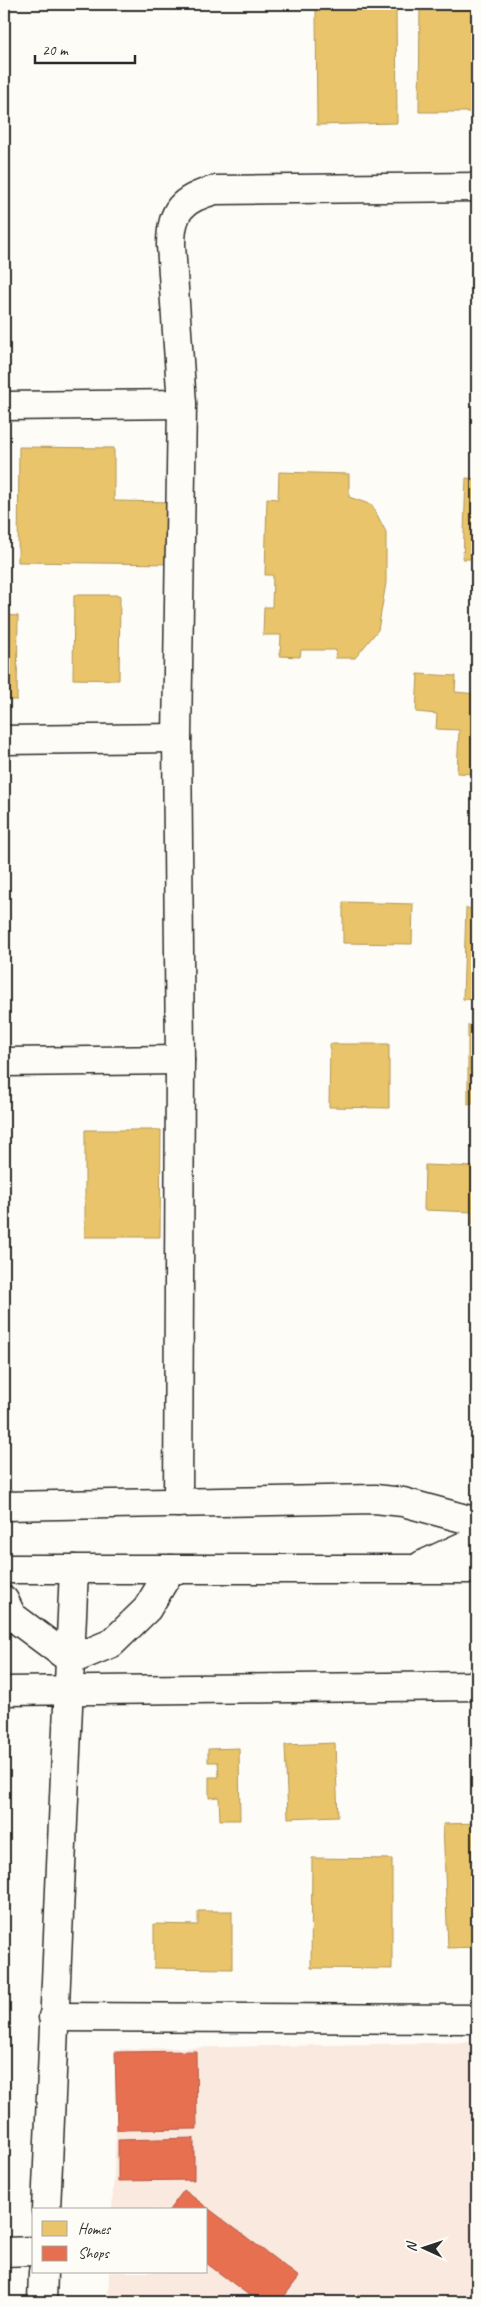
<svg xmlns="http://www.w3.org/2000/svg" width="481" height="2306" font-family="Caveat,sans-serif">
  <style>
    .built { fill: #fae9df }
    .homes { fill: #e9c46a; stroke: #b09657 }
    .shops { fill: #e76f51; stroke: #af5b46 }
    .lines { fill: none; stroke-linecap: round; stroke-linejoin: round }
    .minor-casing { stroke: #2b2b2b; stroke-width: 31 }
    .tertiary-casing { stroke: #2b2b2b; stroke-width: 31 }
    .minor { stroke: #fdfcf7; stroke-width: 28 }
    .tertiary { stroke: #fdfcf7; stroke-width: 28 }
  </style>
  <rect width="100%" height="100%" fill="#fdfcf7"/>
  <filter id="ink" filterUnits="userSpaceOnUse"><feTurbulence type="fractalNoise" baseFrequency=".02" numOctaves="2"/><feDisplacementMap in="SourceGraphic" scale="10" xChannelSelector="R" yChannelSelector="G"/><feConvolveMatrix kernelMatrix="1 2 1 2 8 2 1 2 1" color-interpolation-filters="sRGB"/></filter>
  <g filter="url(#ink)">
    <!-- built -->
    <path class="built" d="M 477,2042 L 477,2302 L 108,2302 L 109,2272 L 206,2272 L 206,2210 L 112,2210 L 120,2049 Z"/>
    <!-- homes -->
    <g class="homes">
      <path d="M 420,4 L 477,4 L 477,112 L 419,112 Z"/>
      <path d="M 396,7 L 397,123 L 317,125 L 316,9 Z"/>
      <path d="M 19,447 L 114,448 L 114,501 L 173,502 L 173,564 L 18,562 Z"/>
      <path d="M 279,472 L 349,474 L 349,497 L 372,505 L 386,532 L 386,583 L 378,630 L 355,658 L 335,658 L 336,650 L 301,650 L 300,657 L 280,656 L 281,635 L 263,635 L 264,607 L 272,607 L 273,575 L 265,575 L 267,498 L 278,499 Z"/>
      <path d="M 466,478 L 477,479 L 477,559 L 463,559 Z"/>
      <path d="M 74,595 L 120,595 L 119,680 L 73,679 Z"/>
      <path d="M 4,615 L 18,616 L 17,700 L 4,700 Z"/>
      <path d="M 418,674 L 456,676 L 455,692 L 477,694 L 477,774 L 457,773 L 459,730 L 436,729 L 437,714 L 416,712 Z"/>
      <path d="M 343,902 L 413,904 L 412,944 L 343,943 Z"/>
      <path d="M 466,908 L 477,909 L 477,1000 L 463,999 Z"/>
      <rect x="468" y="1025" width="9" height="79"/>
      <path d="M 330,1044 L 389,1044 L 389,1108 L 329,1107 Z"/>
      <path d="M 85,1130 L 161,1130 L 160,1237 L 85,1237 Z"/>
      <path d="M 476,1146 L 477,1225 L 472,1224 L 473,1212 L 424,1210 L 425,1165 L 475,1167 Z"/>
      <path d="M 335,1743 L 338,1816 L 288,1818 L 285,1745 Z"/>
      <path d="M 239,1748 L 240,1820 L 220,1820 L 219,1797 L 209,1798 L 209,1777 L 219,1777 L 218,1762 L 208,1762 L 208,1749 Z"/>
      <path d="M 477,1823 L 477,1947 L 448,1948 L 443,1824 Z"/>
      <path d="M 312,1858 L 392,1859 L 392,1969 L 311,1968 Z"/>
      <path d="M 198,1911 L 232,1911 L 232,1969 L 154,1968 L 154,1924 L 198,1925 Z"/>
    </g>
    <!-- shops -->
    <g class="shops">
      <path d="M 196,2051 L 197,2129 L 117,2130 L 115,2052 Z"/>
      <path d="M 194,2138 L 194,2180 L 118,2181 L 118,2140 Z"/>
      <path d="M 184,2190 L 299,2277 L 280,2302 L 258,2302 L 206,2263 L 206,2210 L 169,2210 Z"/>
    </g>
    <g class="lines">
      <defs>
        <g id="minor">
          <path d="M 4,406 L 182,404"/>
          <path d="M 4,740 L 177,738"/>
          <path d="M 4,1062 L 180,1060"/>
          <path d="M 178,1503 L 180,1060 L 177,738 L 182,404 L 171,245 C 171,210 182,199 215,190 L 477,187"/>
          <path d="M 4,1506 L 375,1499 L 403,1502 L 477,1522"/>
          <path d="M 4,1600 L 12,1616 L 71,1660 L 112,1643 L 147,1609 L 171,1569"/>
          <path d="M 4,1691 L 477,1686"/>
          <path d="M 53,2017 L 477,2019"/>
          <path d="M 46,2210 L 74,1569"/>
          <path d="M 4,2252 L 34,2251"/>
          <path d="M 42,2302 L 43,2272"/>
        </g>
        <g id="tertiary">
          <path d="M 422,1565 L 477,1540"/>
          <path d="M 4,1569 L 477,1569"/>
        </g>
      </defs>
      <!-- minor casing -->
      <use href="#minor" class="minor-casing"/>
      <!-- tertiary casing -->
      <use href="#tertiary" class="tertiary-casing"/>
      <!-- minor -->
      <use href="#minor" class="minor"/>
      <!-- tertiary -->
      <use href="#tertiary" class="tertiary"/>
    </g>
  </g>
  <!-- margin -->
  <rect width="481" height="2306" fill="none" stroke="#fdfcf7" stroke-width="20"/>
  <rect x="10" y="10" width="461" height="2286" fill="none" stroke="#2b2b2b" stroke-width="2" filter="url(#ink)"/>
  <!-- legend -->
  <rect x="32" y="2208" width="175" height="65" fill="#fdfcf7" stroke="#a9a8a5"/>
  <rect x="42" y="2221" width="25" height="15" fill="#e9c46a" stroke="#a9a8a5"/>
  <text x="78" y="2234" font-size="15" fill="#2b2b2b">Homes</text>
  <rect x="42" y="2246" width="25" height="15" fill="#e76f51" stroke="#a9a8a5"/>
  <text x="78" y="2258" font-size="15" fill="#2b2b2b">Shops</text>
  <!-- north arrow -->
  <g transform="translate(424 2248) rotate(273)" stroke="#fdfcf7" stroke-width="4" paint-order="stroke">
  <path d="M0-4L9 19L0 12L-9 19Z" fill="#2b2b2b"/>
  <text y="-8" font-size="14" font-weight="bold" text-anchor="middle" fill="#2b2b2b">N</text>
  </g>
  <!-- scale -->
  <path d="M35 55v8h100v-8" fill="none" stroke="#2b2b2b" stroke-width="2.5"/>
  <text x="42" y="55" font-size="15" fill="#2b2b2b" stroke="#fdfcf7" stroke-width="4" paint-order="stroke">20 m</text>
</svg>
